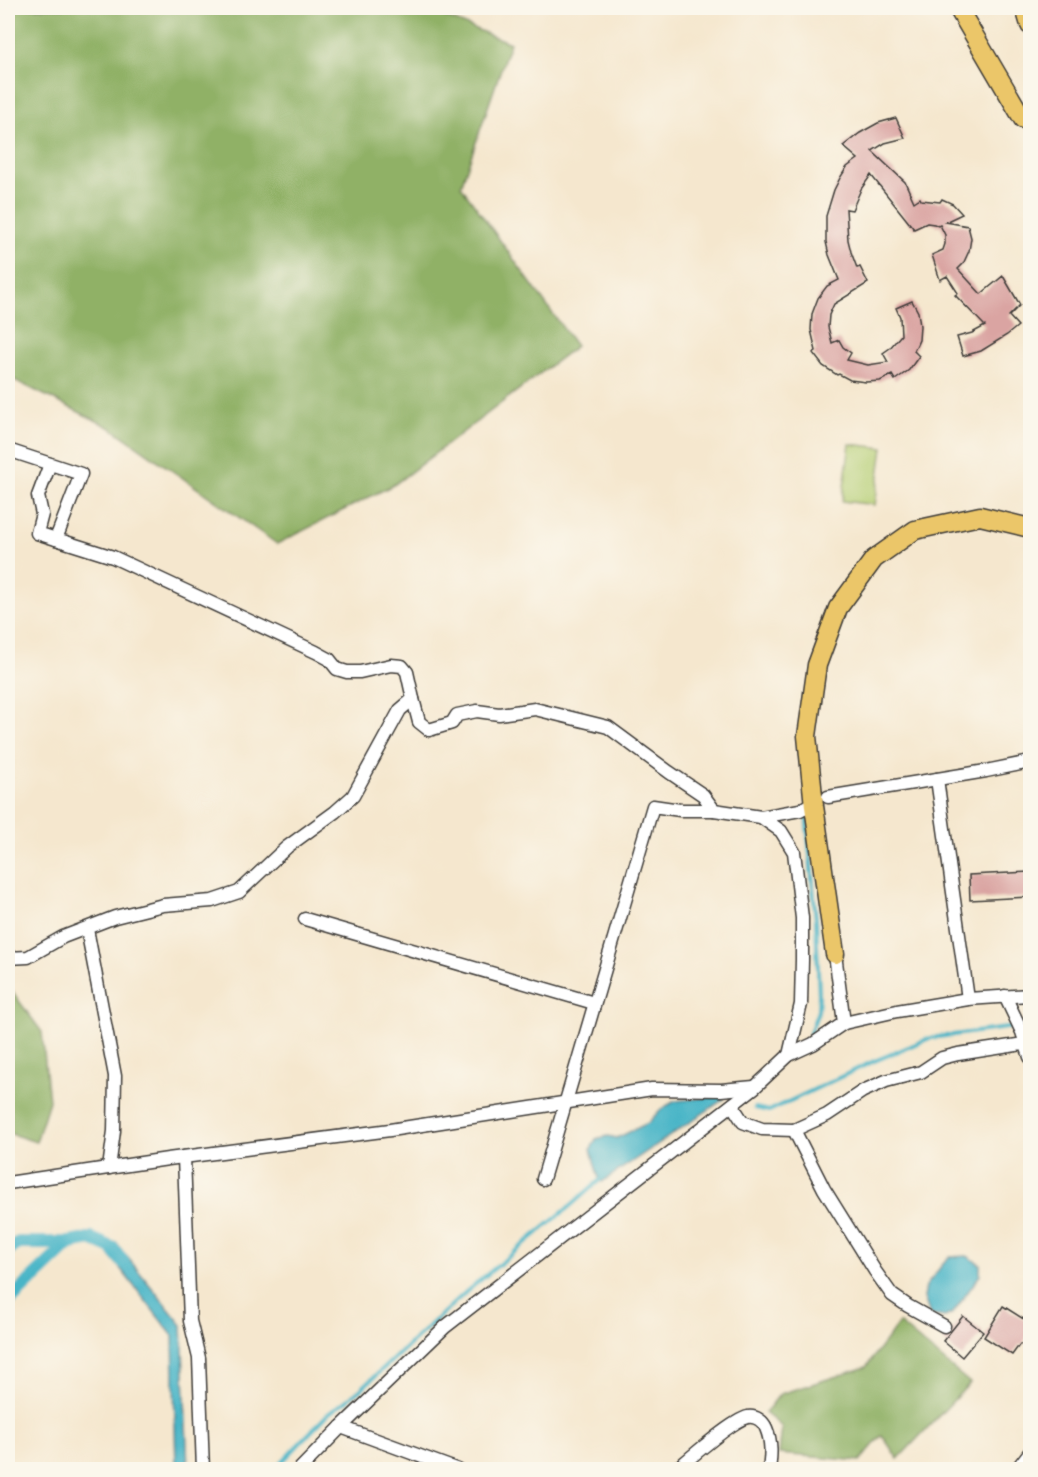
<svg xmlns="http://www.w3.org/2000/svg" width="1038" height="1477" font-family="Cardo,serif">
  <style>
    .green { fill: #b5ce74; stroke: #687548; stroke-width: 1.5 }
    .forest { fill: #90b166; stroke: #566641; stroke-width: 1.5 }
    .water { fill: #4ab5c7; stroke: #336872; stroke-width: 1.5 }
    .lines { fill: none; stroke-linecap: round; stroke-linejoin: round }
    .stream { stroke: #4ab5c7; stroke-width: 4 }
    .canal { stroke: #4ab5c7; stroke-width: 14 }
    .building { fill: #daa4a2 }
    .minor-casing { stroke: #3d3a37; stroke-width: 15 }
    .highway-casing { stroke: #3d3a37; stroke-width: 21 }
    .minor { stroke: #fff; stroke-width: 12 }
    .highway { stroke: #ebc669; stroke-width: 18 }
  </style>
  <rect width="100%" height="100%" fill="#fbf7ec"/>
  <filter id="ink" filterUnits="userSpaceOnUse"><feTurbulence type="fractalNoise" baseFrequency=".0167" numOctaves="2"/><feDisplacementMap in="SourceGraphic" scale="12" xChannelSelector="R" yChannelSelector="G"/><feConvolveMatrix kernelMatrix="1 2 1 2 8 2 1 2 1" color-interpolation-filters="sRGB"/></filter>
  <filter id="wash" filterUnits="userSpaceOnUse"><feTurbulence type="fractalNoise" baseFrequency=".008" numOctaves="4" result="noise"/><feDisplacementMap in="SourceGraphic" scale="24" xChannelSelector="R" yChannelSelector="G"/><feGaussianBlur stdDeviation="1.35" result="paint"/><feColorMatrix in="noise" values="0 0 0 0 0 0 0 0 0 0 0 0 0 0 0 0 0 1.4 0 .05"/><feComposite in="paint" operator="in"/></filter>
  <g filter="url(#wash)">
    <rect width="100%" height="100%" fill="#f5e7ce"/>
    <!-- green -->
    <path class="green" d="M 850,444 L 883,448 L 875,505 L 842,501 Z"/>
    <!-- forest -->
    <g class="forest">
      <path d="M 8,8 L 433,8 L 431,11 L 510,43 L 461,186 L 576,346 L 395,484 L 277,544 L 111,428 L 8,377 Z"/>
      <path d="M 8,988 L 11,990 L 42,1032 L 49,1101 L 36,1142 L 8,1133 Z"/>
      <path d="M 899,1323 L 970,1383 L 898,1459 L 882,1435 L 860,1461 L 779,1454 L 782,1427 L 765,1413 L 780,1394 L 866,1367 Z"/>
    </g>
    <!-- water -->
    <g class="water">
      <path d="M 720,1096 L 724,1099 L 602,1182 L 598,1176 L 591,1149 L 596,1139 L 608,1136 L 617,1138 L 648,1123 L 661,1109 L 675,1101 Z"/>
      <path d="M 116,1243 L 182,1325 L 188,1469 L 176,1469 L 173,1336 L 109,1254 Z"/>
      <path d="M 967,1256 L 980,1264 L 980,1275 L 953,1313 L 945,1317 L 930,1315 L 924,1298 L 926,1286 L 942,1265 L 950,1257 Z"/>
    </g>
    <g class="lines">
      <!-- stream -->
      <g class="stream">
        <path d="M 806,811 L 816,920 L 819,995 L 818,1011 L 810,1033"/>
        <path d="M 8,979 L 9,979"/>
        <path d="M 755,1108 L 769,1111 L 872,1062 L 930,1038 L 1030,1025"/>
        <path d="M 274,1470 L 328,1414 L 360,1390 L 467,1291 L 569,1207 L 602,1178"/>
      </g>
      <!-- canal -->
      <g class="canal">
        <path d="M 8,1249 L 19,1243 L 70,1243"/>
        <path d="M 8,1302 L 70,1243 L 91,1239 L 112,1248 L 123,1262"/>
      </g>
    </g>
    <g id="blocks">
      <!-- building -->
      <g class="building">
        <path d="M 896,118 L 905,138 L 885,143 L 872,151 L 905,182 L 914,202 L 920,198 L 921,200 L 940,202 L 942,199 L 953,204 L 962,214 L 945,222 L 968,226 L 971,238 L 969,251 L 963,264 L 958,269 L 981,294 L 1003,276 L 1020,305 L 1009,316 L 1018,326 L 1007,335 L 981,351 L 963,356 L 957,337 L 972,333 L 985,326 L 955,295 L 958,293 L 947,276 L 940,280 L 932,255 L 943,250 L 945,244 L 945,235 L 940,225 L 938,226 L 934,224 L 927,223 L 914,229 L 871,175 L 861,189 L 852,210 L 846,209 L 848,240 L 851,252 L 857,268 L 860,267 L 868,283 L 834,304 L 829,315 L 828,327 L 832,343 L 839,340 L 843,347 L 851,353 L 847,360 L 868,365 L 888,362 L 883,353 L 890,348 L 901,335 L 900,317 L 896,308 L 912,301 L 918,312 L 920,326 L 919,340 L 914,351 L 919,356 L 909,370 L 895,380 L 892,375 L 880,381 L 866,382 L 850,380 L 839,374 L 837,375 L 823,366 L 813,353 L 816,351 L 811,330 L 812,314 L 818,298 L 827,286 L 839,280 L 829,255 L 826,242 L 826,216 L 834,190 L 840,178 L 847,167 L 858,159 L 843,146 L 860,133 L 878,123 Z"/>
        <path d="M 1030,872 L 1030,897 L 970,900 L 969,875 Z"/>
        <path d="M 1003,1306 L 1030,1323 L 1030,1332 L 1022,1345 L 1020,1344 L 1012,1355 L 984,1337 Z"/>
        <path d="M 963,1316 L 983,1332 L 962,1357 L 943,1341 Z"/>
      </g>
    </g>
  </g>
  <g filter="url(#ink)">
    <use href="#blocks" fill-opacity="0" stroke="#3d3a37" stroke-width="1.5"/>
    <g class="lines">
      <defs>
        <g id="minor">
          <path d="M 8,450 L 81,474 L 56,539 L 113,557 L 316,652 L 329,659 L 337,669 L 347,672 L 360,672 L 391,665 L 402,666 L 407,672 L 413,699 L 400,710 L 353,796 L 335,812 L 287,847 L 239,892 L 212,901 L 163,905 L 115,917 L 63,937 L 28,957 L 8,958"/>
          <path d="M 50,464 L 38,496 L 42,514 L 37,533 L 56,539"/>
          <path d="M 413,699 L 419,722 L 429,730 L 452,723 L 457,715 L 477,711 L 499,714 L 535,709 L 608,727 L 669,772 L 703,795 L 714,810"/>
          <path d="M 937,779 L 968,999"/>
          <path d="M 828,797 L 986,771 L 1030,762"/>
          <path d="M 761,817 L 800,810 L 809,805"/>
          <path d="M 305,919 L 594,1003"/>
          <path d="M 87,929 L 115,1076 L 114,1131 L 109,1168"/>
          <path d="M 835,954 L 844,1023"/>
          <path d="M 1005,996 L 1022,1032 L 1030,1057"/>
          <path d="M 732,1105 L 743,1122 L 762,1129 L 794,1130"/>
          <path d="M 184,1157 L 190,1321 L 199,1358 L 203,1470"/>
          <path d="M 543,1179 L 653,806 L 680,810 L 714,810 L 761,817 L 781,831 L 794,852 L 802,918 L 802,960 L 801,1004 L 789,1055"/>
          <path d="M 8,1183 L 168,1159 L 390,1130 L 652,1089 L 721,1090 L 754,1087"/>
          <path d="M 944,1326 L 908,1306 L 892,1295 L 875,1271 L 824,1189 L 794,1130 L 827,1115 L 863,1091 L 886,1081 L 921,1072 L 942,1058 L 958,1054 L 1030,1043"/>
          <path d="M 341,1427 L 458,1470"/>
          <path d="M 299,1470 L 341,1427 L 445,1327 L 755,1087 L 789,1055 L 813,1044 L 844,1023 L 897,1011 L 968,999 L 1030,995"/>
          <path d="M 676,1470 C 690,1458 733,1420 748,1417 C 756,1416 763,1421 766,1428 C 772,1442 771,1455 769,1470"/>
          <path d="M 1016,1470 L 1030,1452"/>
        </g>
        <g id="highway">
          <path d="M 958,8 L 1023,119 L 1030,120"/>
          <path d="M 1025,8 L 1030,25"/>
          <path d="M 835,954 L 814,806 L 807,736 L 817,665 L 838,608 L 874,559 L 915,530 L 980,516 L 1030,528"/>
        </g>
      </defs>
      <!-- minor casing -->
      <use href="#minor" class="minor-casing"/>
      <!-- highway casing -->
      <use href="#highway" class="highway-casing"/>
      <!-- minor -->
      <use href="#minor" class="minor"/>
      <!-- highway -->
      <use href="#highway" class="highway"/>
    </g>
  </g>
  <!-- margin -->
  <rect width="1038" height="1477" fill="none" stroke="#fbf7ec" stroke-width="30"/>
</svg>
